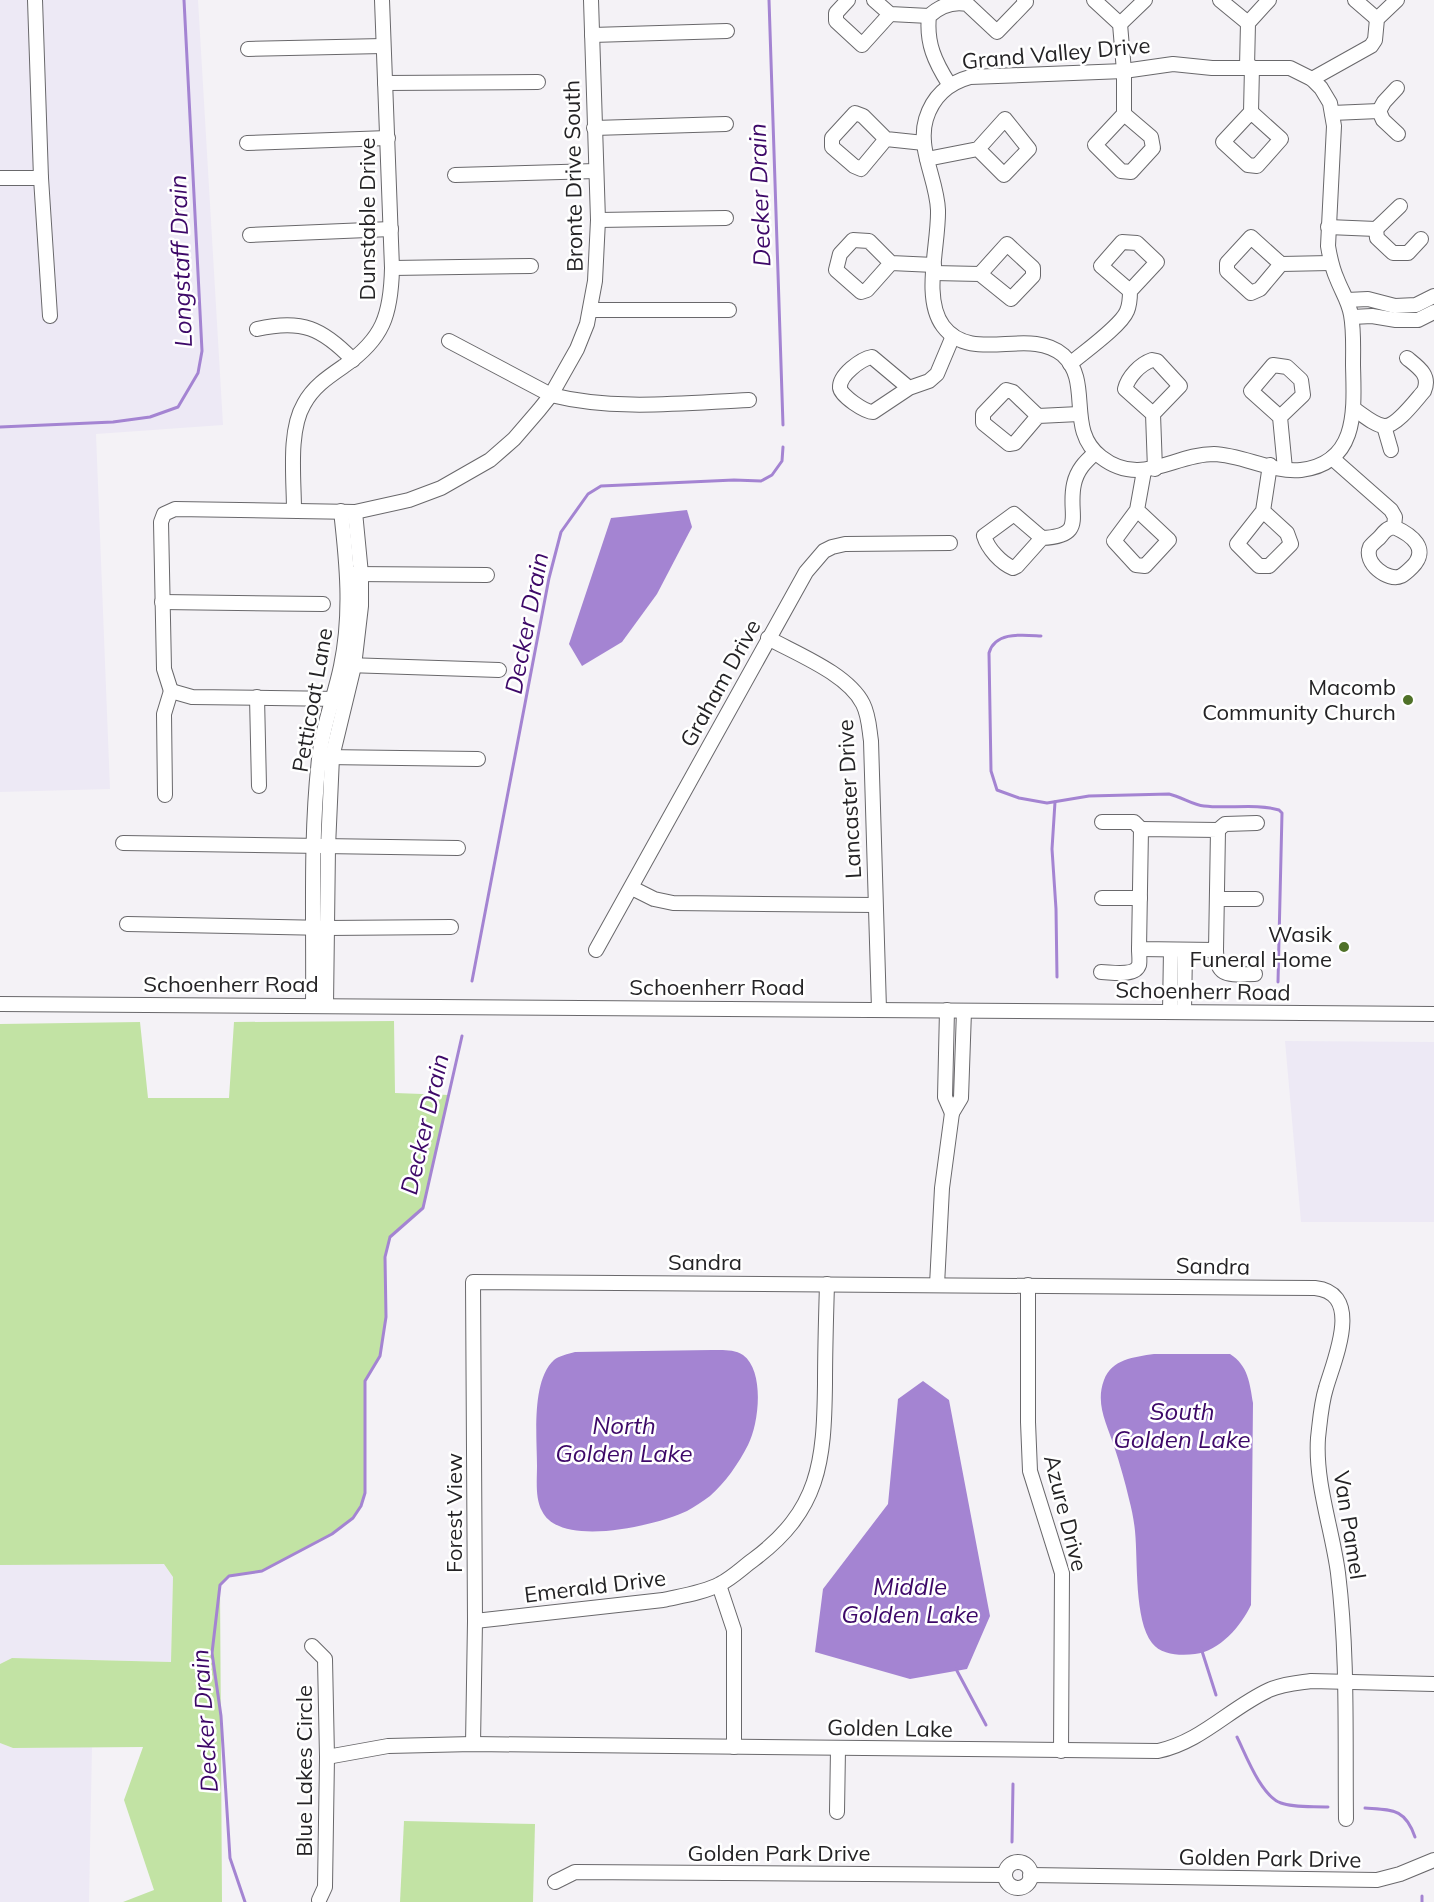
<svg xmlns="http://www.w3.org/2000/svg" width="1434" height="1902" font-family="Mulish,sans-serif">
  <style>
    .built { fill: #ede9f5 }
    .green { fill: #c2e3a4 }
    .water { fill: #a484d2 }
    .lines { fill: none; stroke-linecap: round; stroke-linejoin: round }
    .stream { stroke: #a484d2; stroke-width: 3 }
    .minor-casing { stroke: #69686b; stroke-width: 16 }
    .minor { stroke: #fff; stroke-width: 14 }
    .poi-dot { fill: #4f7128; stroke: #fff; stroke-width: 2 }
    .labels { text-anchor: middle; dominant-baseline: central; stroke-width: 5; stroke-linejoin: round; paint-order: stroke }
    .street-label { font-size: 22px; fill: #242325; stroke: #fff }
    .poi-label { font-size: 22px; fill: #242325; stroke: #fff; text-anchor: end }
    .water-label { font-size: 24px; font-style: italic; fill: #3d0868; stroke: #fff }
  </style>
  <rect width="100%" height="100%" fill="#f4f2f6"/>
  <!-- built -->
  <g class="built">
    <path d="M 0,0 L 198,0 L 223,425 L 96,434 L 110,789 L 0,792 Z"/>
    <path d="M 1285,1041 L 1434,1042 L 1434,1222 L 1301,1222 Z"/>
    <path d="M 0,1563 L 164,1564 L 173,1577 L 171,1662 L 12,1658 L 0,1664 Z"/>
    <path d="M 0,1743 L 13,1748 L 92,1747 L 89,1902 L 0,1902 Z"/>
  </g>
  <!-- green -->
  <g class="green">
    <path d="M 394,1021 L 395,1093 L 449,1095 L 423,1208 L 390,1237 L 385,1257 L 386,1317 L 380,1356 L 365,1381 L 365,1493 L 361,1506 L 353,1518 L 332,1534 L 262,1571 L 229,1576 L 220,1585 L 222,1902 L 123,1902 L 154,1890 L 124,1800 L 143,1747 L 13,1748 L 0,1743 L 0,1664 L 12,1658 L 171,1662 L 173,1577 L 164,1564 L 0,1565 L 0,1024 L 140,1022 L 148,1098 L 229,1098 L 234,1022 Z"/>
    <path d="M 404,1821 L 535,1824 L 533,1902 L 400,1902 Z"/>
  </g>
  <!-- water -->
  <g class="water">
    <path d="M 687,510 L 692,527 L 657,594 L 622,642 L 582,666 L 569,644 L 611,518 Z"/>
    <path d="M 712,1350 C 722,1350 734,1349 743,1355 C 765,1371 759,1424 748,1445 C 739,1463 725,1483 710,1496 C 703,1501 694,1507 687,1511 C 658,1525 560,1549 542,1511 C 535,1498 537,1480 537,1466 C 537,1438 531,1381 554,1360 C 559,1356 568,1354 575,1352 Z"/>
    <path d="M 1154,1354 L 1230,1354 C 1248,1365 1250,1384 1253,1403 L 1251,1605 C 1241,1626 1220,1651 1195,1654 C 1181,1656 1161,1655 1152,1643 C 1134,1620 1138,1561 1135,1531 C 1134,1521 1132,1510 1129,1499 C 1125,1482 1120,1464 1114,1446 C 1107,1424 1095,1404 1104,1380 C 1112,1359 1134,1357 1154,1354 Z"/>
    <path d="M 923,1381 L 949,1400 L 990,1616 L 967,1669 L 910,1679 L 815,1652 L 823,1589 L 888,1504 L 898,1399 Z"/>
  </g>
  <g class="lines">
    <!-- stream -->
    <g class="stream">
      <path d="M 769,0 L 783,425"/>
      <path d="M 0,427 L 113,422 L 150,417 L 178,407 L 198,373 L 202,351 L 184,0"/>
      <path d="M 1041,636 C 1023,635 995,631 989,653 L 991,771 L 997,790 L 1019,798 L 1047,803 L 1089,796 L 1169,794 C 1182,797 1193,805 1204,806 C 1229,809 1255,803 1279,810 L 1282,813 L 1278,982"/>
      <path d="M 1055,802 L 1052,849 L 1056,909 L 1057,977"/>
      <path d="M 472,981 L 549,578 L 561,532 L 588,494 L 601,486 L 734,480 L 761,481 L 772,475 L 782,461 L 783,447"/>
      <path d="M 1201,1648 L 1216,1695"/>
      <path d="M 956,1669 L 986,1725"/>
      <path d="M 1237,1737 C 1246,1755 1261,1796 1281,1803 C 1294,1808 1313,1806 1328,1807"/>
      <path d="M 1365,1808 C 1392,1810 1405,1808 1415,1837"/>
      <path d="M 1012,1842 L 1013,1784"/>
      <path d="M 1422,1896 L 1422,1902"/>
      <path d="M 245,1902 L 230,1858 L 221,1716 L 212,1653 L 220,1585 L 229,1576 L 262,1571 L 332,1534 L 353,1518 L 361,1506 L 365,1493 L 365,1381 L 380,1356 L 386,1317 L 385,1257 L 390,1237 L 423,1208 L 462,1036"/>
    </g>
    <defs>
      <g id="minor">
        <path d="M 35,0 L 41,178 L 50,316"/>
        <path d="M 848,0 L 836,13 L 836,21 L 862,45 L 890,14"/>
        <path d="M 874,0 L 890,14 L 929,16"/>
        <path d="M 1094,0 L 1120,24 L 1124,71 L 1124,114"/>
        <path d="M 1220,0 L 1248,23"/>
        <path d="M 1355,0 L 1377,19"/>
        <path d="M 1120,24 L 1145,0"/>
        <path d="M 592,35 L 727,31"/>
        <path d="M 248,49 L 383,46"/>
        <path d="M 1173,64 L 1212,68 L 1290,68 L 1312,79 L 1321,88 L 1330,103 L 1334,126 L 1328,246 C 1330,258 1332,268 1337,279 C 1342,292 1349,302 1351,315 C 1354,331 1353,349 1353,365 C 1354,408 1359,463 1301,470 C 1273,473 1243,455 1214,454 C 1173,454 1141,488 1101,457 C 1065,430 1093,382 1063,355 C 1029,326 972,365 943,326 C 922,298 939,244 938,210 C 937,180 917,149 926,119 C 933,96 948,83 970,77 L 1124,71 Z"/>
        <path d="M 1247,67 L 1248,23 L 1269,0"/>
        <path d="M 1312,79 L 1371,46 L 1375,40 L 1377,19 L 1397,0"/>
        <path d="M 385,83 L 538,82"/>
        <path d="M 949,84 C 935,62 926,43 929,16 C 940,6 952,1 967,4 L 997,32 L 1026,2 L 1024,0"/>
        <path d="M 1379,111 L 1384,102 L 1397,88"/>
        <path d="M 1251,112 L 1281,139 L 1257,166 L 1248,165 L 1223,142 L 1251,112 L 1252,67"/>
        <path d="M 1332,113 L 1379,111 L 1383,120 L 1398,134"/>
        <path d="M 1124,114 L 1151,137 L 1153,148 L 1131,172 L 1121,171 L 1095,145 Z"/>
        <path d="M 594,128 L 726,124"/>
        <path d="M 886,139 L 861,169 L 854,166 L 832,147 L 832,138 L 855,113 L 863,116 L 886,139 L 924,143"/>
        <path d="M 247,143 L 388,138"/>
        <path d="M 927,159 L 978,149 L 1005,119 L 1029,149 L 1004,175 L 978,149"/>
        <path d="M 455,175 L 596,171"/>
        <path d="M 0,178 L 41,178"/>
        <path d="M 598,220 L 726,218"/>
        <path d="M 1328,227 L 1376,229 L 1400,206"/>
        <path d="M 1376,229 L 1377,238 L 1393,253 L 1408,253 L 1421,239"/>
        <path d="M 250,235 L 391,229"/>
        <path d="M 891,263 L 867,290 L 861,292 L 836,270 L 840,254 L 853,240 L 869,241 L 891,263 L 934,265"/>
        <path d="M 1281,264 L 1260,289 L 1251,293 L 1227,271 L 1227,263 L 1251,237 L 1281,264 L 1330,263"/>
        <path d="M 392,268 L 531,266"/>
        <path d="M 934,273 L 980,274 L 1007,244 L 1033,268 L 1033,276 L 1011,299 L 980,274"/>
        <path d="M 1347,300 L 1368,299 L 1395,306 L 1416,305 L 1434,296"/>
        <path d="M 590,310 L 729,310"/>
        <path d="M 1352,317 L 1372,316 L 1396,320 L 1418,320 L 1434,312"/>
        <path d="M 257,329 C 302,319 322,328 353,360"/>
        <path d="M 449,341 L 551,395 C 615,411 683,403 749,400"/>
        <path d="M 1070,364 C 1084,352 1121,326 1127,311 C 1130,304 1130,298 1130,291 L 1101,266 L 1122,242 L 1137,243 L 1157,262 L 1130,291"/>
        <path d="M 909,388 L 873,412 C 865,412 841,396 840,388 C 839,375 861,359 872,357 L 909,388 L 929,381 L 937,374 L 953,336"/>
        <path d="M 1354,409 C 1362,414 1374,425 1384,426 C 1396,427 1416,400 1424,391 C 1431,375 1418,367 1407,358"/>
        <path d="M 1153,414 L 1180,386 L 1157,361 L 1152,360 C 1140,364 1128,377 1125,389 L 1153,414 L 1155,469"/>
        <path d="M 1038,416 L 1015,443 L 1009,444 L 983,423 L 983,414 L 1006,390 L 1013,392 L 1038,416 L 1079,414"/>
        <path d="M 1280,417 L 1303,395 L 1301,380 L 1287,367 L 1273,365 L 1251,391 L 1280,417 L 1285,469"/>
        <path d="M 1384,426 L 1391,450"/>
        <path d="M 1332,458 L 1391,510 L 1395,517 L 1394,527 C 1387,528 1384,532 1380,537 C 1377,540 1372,544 1370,547 C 1363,563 1388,582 1401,576 C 1405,574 1409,570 1412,567 C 1430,549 1412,535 1394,527"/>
        <path d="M 294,510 C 294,479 288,431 304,404 C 313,387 328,377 344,366 C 383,339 391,315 392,268 L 382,0"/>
        <path d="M 1137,510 L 1169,540 L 1145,566 L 1136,565 L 1114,541 L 1137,510 L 1144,471"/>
        <path d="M 1263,511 L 1287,533 L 1291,544 L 1269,566 L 1259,566 L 1237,544 L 1263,511 L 1270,465"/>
        <path d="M 1042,538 L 1017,566 L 1013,568 C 1001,563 988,549 984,536 L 1014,514 L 1042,538 C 1088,536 1067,515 1074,484 C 1077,470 1085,462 1095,453"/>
        <path d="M 353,574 L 487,575"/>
        <path d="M 162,602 L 323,604"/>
        <path d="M 768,638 C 797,654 848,674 863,704 C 869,716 869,728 871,741 L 879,1009"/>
        <path d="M 347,665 L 499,670"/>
        <path d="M 171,691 L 164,669 L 161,522 L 164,514 L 175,509 L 355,512 L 409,500 L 441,488 L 490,460 L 514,439 L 539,410 L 551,395 L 577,349 L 587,324 L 595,281 L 598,220 L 591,0"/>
        <path d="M 171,691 L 192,697 L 339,699"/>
        <path d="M 257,697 L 259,786"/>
        <path d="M 324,757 L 478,759"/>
        <path d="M 165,795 L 164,714 L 171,691"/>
        <path d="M 1102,822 L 1134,822 L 1141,829"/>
        <path d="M 1141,829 L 1218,830 L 1216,950 L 1139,949 Z"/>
        <path d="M 1218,830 L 1225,824 L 1257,823"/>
        <path d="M 123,843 L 458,848"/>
        <path d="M 632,888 L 654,899 L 673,903 L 875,905"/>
        <path d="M 1102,898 L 1140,898"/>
        <path d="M 1217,899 L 1256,899"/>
        <path d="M 127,924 L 327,928 L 451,927"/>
        <path d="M 596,950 L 806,572 L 824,551 L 832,547 L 845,544 L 950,543"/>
        <path d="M 1216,950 C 1216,980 1232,974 1255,974"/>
        <path d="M 1101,972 C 1111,972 1135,977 1139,965 C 1140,961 1139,954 1139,949"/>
        <path d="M 0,1004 L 1434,1014"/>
        <path d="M 313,1005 C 314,923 310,840 319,759 C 322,727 335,696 341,666 C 352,614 347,563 341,511"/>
        <path d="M 326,1005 L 328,847 L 332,757 L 354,666 L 361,606 L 361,574 L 355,512"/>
        <path d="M 947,1010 L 945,1097 L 952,1113 L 961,1098 L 964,1011"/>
        <path d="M 1170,1012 L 1171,950"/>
        <path d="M 1184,1012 L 1185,950"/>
        <path d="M 937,1285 L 942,1188 L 952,1113"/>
        <path d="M 1028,1285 L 1028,1422 L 1030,1471 L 1062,1573 L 1061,1751"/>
        <path d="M 719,1585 L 734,1630 L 734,1747"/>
        <path d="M 475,1621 L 663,1600 C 681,1596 703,1593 720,1584 C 732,1578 742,1568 753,1560 C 820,1510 824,1462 825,1384 C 825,1351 826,1317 827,1284"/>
        <path d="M 312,1646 L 325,1659 L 327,1757 L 325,1887 L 319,1900"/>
        <path d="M 473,1744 L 475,1621 L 473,1282 L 1315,1288 C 1364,1293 1334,1360 1326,1388 C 1321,1404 1320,1421 1318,1438 C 1315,1483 1332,1528 1338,1573 C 1348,1654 1345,1737 1346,1819"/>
        <path d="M 327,1757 L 388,1746 L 473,1744 L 1158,1751 C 1201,1742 1230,1708 1269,1690 C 1282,1684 1297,1683 1311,1681 L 1434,1684"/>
        <path d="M 837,1812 L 838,1749"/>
        <circle cx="1018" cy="1875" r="13"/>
        <path d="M 1030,1875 L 1377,1880 L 1400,1874 L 1434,1860"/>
        <path d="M 555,1882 L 575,1872 L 1005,1875"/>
      </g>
    </defs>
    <!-- minor casing -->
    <use href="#minor" class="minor-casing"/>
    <!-- minor -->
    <use href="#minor" class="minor"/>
  </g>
  <!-- markers -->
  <g class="poi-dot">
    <circle cx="1408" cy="700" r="6"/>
    <circle cx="1344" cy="947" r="6"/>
  </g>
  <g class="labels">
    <!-- street labels -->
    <g class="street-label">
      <text transform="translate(1056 53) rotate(-5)">Grand Valley Drive</text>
      <text transform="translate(573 176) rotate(-91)">Bronte Drive South</text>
      <text transform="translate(367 219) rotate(-90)">Dunstable Drive</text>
      <text transform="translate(720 683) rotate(-61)">Graham Drive</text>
      <text transform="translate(312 700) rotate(-80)">Petticoat Lane</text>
      <text transform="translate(849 799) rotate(-93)">Lancaster Drive</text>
      <text x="231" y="984">Schoenherr Road</text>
      <text x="717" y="987">Schoenherr Road</text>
      <text transform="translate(1203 991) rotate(1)">Schoenherr Road</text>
      <text x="705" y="1262">Sandra</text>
      <text transform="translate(1213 1266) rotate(1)">Sandra</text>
      <text transform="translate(454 1513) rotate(-90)">Forest View</text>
      <text transform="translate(1066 1513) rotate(76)">Azure Drive</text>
      <text transform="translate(1350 1525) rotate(81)">Van Pamel</text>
      <text transform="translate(595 1586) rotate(-7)">Emerald Drive</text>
      <text transform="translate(890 1728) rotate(1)">Golden Lake</text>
      <text transform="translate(304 1771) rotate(-90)">Blue Lakes Circle</text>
      <text x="779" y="1853">Golden Park Drive</text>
      <text transform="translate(1270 1858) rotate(1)">Golden Park Drive</text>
    </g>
    <!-- poi labels -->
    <g class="poi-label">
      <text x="1396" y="687">Macomb<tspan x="1396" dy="25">Community Church</tspan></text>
      <text x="1332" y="934">Wasik<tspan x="1332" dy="25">Funeral Home</tspan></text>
    </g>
    <!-- water labels -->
    <g class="water-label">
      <text transform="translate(759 195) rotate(-92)">Decker Drain</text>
      <text transform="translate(180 261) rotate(-92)">Longstaff Drain</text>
      <text transform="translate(526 623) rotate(-79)">Decker Drain</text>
      <text transform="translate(424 1124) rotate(-77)">Decker Drain</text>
      <text x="1182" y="1411">South<tspan x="1182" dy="28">Golden Lake</tspan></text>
      <text x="624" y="1425">North<tspan x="624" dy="28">Golden Lake</tspan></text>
      <text x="910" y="1586">Middle<tspan x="910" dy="28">Golden Lake</tspan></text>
      <text transform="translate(204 1721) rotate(-94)">Decker Drain</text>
    </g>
  </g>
</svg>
